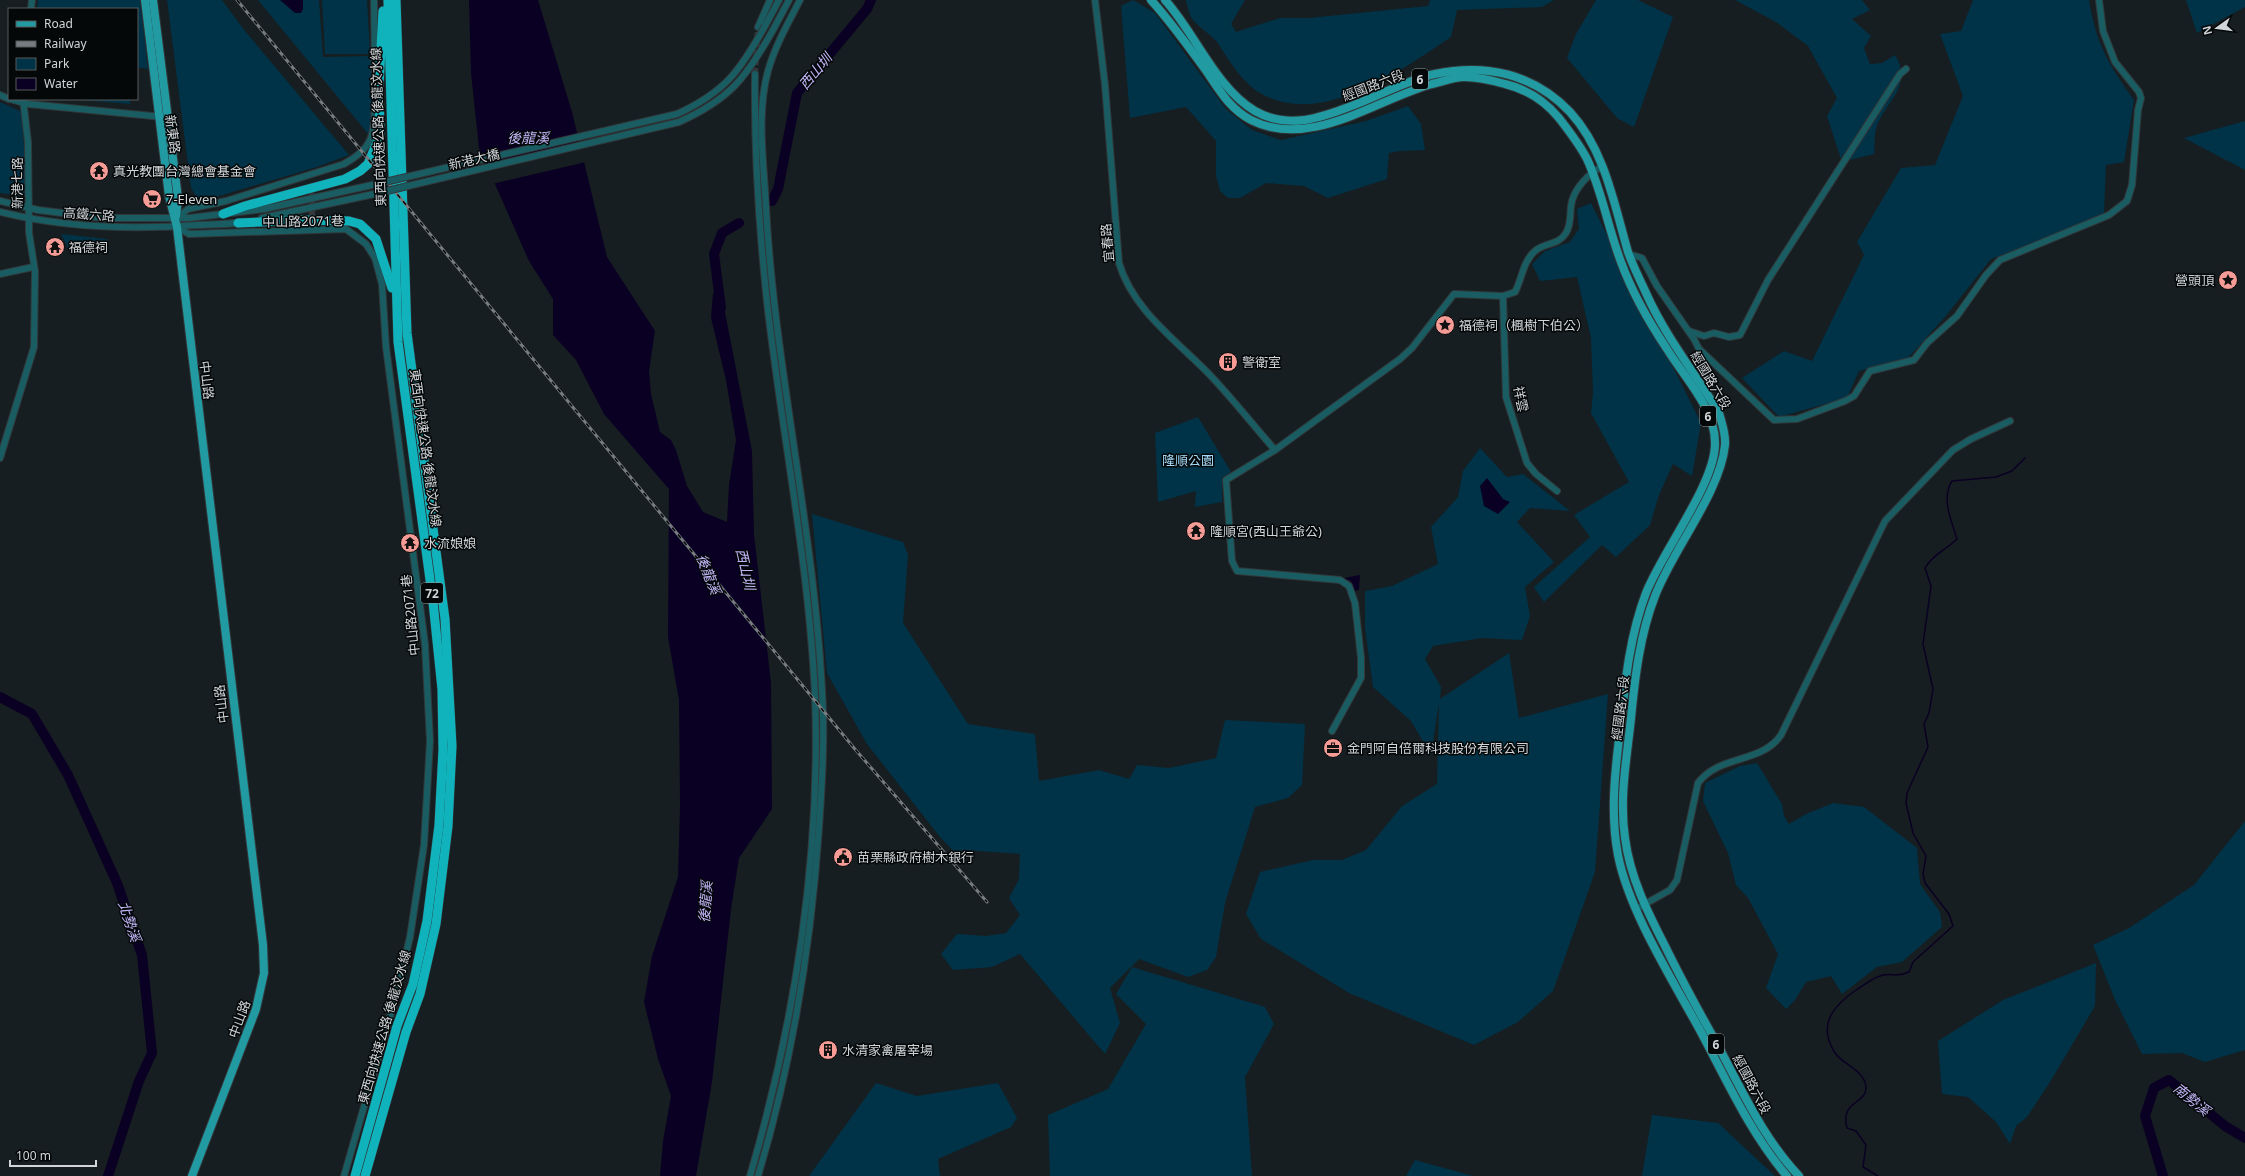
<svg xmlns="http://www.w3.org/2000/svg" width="2245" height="1176" font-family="'Noto Sans','Noto Sans TC',sans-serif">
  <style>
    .green { fill: #003347 }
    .water { fill: #0a0023 }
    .pier { fill: #171e21 }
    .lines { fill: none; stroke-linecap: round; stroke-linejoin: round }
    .stream { stroke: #0a0023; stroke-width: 1.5 }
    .river { stroke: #0a0023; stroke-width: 10 }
    .minor-tunnel { stroke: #33393c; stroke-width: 6; stroke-dasharray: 6 3; stroke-linecap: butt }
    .minor-casing { stroke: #31383b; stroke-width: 8 }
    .major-casing { stroke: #31383b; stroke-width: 10 }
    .highway-casing { stroke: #31383b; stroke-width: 10 }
    .minor { stroke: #195d62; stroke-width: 6 }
    .major { stroke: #229aa1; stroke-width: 8 }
    .highway { stroke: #10b3bc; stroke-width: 9 }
    .rail-casing { stroke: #767c7f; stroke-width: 3 }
    .rail { stroke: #050809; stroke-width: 1.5; stroke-dasharray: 4.5; stroke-linecap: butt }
    .minor-bridge-casing { stroke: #31383b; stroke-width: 8; stroke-linecap: butt }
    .minor-bridge { stroke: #195d62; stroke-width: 6 }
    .labels { text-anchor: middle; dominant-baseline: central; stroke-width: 3; stroke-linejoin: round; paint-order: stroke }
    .shield { fill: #050809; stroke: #94989a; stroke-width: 1 }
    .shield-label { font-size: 12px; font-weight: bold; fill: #d1d5d8 }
    .street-label { font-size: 13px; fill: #d1d5d8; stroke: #050809 }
    .poi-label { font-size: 13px; fill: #d1d5d8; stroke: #050809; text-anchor: start }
    .park-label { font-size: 13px; fill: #a3d9f7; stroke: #050809 }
    .water-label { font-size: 14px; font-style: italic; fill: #c2b6f8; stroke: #050809 }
  </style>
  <rect width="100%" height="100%" fill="#171e21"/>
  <!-- green -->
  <g class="green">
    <path d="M 38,0 L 140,0 L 148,69 L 137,67 L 137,9 L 37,9 Z"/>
    <path d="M 167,0 L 222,0 L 245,31 L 349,155 L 317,167 L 199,202 L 191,188 Z"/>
    <path d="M 258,0 L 319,0 L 323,57 L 371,56 L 373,110 L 369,135 Z"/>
    <path d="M 322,0 L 367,0 L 370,54 L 325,54 Z"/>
    <path d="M 1133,0 L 1155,13 L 1226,109 L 1252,130 L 1281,140 L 1366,121 L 1408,106 L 1421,124 L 1425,150 L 1400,151 L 1389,153 L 1387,179 L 1328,198 L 1304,186 L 1266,183 L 1240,198 L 1228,198 L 1220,191 L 1216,176 L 1216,141 L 1186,107 L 1130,118 L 1121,6 Z"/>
    <path d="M 1186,0 L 1245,0 L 1231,24 L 1236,32 L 1280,18 L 1309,18 L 1428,6 L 1430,0 L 1554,0 L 1542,7 L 1457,10 L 1451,37 C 1402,70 1320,129 1260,93 C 1244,84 1229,61 1219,45 C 1212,33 1195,27 1190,15 C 1188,10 1187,5 1186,0 Z"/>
    <path d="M 1596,0 L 1638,0 L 1673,17 L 1634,127 L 1617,118 L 1567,58 L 1576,34 Z"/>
    <path d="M 1735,0 L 1862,0 L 1870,10 L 1852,19 L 1871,36 L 1864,48 L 1870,64 L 1882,63 L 1895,55 C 1915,86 1884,102 1876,129 C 1874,136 1875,146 1874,154 L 1842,162 L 1827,116 L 1837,98 L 1808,46 L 1776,22 Z"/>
    <path d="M 1973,0 L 2089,0 C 2096,44 2109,65 2134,100 L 2124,162 L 2106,165 L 2104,213 L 2061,234 L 1991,259 L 1945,317 L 1908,358 L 1859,371 L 1847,398 L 1779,417 L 1742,378 L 1784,351 L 1812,361 L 1864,255 L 1857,242 L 1901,168 L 1935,165 L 1963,96 L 1940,34 L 1961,31 Z"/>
    <path d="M 2186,0 L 2245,0 L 2245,7 L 2197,33 Z"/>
    <path d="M 71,99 L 130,99 L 130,104 Z"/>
    <path d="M 0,102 L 22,112 L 26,180 L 25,196 L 0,193 Z"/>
    <path d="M 2245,121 L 2245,170 L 2184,138 Z"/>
    <path d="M 1591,203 L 1701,423 L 1692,476 L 1673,464 L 1659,495 L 1650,525 L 1616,557 L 1602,545 L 1544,602 L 1534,587 L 1590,537 L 1574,515 L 1629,482 L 1591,413 L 1593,393 L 1591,338 L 1577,277 L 1540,281 L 1532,264 L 1545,251 L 1570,242 L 1579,229 L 1577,209 Z"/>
    <path d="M 61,234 L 107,239 L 108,242 L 68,248 Z"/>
    <path d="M 1198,417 L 1231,472 L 1222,478 L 1222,502 L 1195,507 L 1196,491 L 1158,502 L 1155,433 Z"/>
    <path d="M 1480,448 L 1507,477 L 1523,474 L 1570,511 L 1530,508 L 1517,522 L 1554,562 L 1525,587 L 1530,616 L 1522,640 L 1482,638 L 1433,646 L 1425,659 L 1441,687 L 1440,699 L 1509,653 L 1519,718 L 1608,694 L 1595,872 L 1553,991 L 1518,1022 L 1474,1045 L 1349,993 L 1261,939 L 1246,914 L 1260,872 L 1313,860 L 1342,860 L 1366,850 L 1402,806 L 1437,784 L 1439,703 L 1431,755 L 1411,721 L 1373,687 L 1365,628 L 1365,591 L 1392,586 L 1438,564 L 1431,527 L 1458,497 L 1463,471 Z"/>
    <path d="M 812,514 L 903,542 L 908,555 L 903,623 L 968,724 L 1035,734 L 1039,781 L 1099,770 L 1129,779 L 1137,765 L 1169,768 L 1216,758 L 1225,720 L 1305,724 L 1302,785 L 1288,798 L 1255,807 L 1225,903 L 1216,957 L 1207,970 L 1188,977 L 1139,959 L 1110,988 L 1120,1023 L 1105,1054 L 1020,954 L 992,967 L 953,970 L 941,954 L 957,934 L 986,936 L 1006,933 L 1020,915 L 1009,898 L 1019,879 L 1020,854 L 963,850 L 956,854 L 940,837 L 867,744 L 827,673 Z"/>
    <path d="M 1757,763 L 1782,804 L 1784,816 L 1789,824 L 1806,814 L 1833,803 L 1864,807 L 1917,848 L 1920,884 L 1940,912 L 1942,927 L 1902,962 L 1877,967 L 1842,994 L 1831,976 L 1806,982 L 1795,1000 L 1786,1009 L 1766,988 L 1778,954 L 1748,898 L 1736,885 L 1728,853 L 1703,801 L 1705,783 L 1740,766 Z"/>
    <path d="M 2245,821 L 2245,1050 L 2205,1062 L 2182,1053 L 2142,1054 L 2116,1002 L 2093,945 L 2129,928 L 2194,885 Z"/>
    <path d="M 2096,963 L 2095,1006 L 2050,1082 L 2027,1117 L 2016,1126 L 2010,1144 L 1996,1122 L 1968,1097 L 1942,1094 L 1938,1041 L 2003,1000 Z"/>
    <path d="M 1132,967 L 1265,1007 L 1274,1024 L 1245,1077 L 1252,1176 L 1050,1176 L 1048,1115 L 1108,1089 L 1146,1024 L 1116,994 Z"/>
    <path d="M 876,1083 L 917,1096 L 998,1083 L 1017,1118 L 1011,1127 L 938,1159 L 940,1176 L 809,1176 Z"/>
    <path d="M 1652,1115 L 1718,1123 L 1775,1176 L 1642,1176 Z"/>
    <path d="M 1415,1160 L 1473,1176 L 1406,1176 Z"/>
  </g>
  <!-- water -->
  <g class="water">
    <path d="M 280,0 L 303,0 L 303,9 L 301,13 L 295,13 Z"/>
    <path d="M 469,0 L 538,0 L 572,112 L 607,257 L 655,331 L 649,371 L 651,394 L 660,432 L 671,440 L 676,450 L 687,486 L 703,512 L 727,522 L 729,485 L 736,440 L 726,380 L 711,318 L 713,293 L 722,297 L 752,451 L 754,534 L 771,683 L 772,809 L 739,858 L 731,909 L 712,1082 L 696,1176 L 660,1176 L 663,1141 L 671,1096 L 658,1059 L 644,1002 L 652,956 L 678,877 L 680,807 L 679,700 L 668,637 L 669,489 L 604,414 L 576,360 L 553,335 L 553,299 L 529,261 L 479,148 L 471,73 Z"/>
    <path d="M 1487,478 L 1503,499 L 1510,502 L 1498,514 L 1484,506 L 1480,486 Z"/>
    <path d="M 1360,575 L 1359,590 L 1354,591 L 1351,581 L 1344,578 Z"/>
  </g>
  <!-- pier -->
  <path class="pier" d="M 581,142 L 586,162 L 492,184 L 484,164 Z"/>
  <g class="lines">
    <!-- stream -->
    <path class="stream" d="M 1878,1176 L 1863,1167 L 1866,1145 L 1856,1131 L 1847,1128 C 1839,1098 1872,1105 1865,1082 C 1860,1069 1843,1064 1835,1053 C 1816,1023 1835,1004 1859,988 C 1867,983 1874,977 1883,975 C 1894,973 1896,978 1909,972 L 1913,962 L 1953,926 L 1949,914 L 1925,883 L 1923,874 L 1926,856 L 1913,833 L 1906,803 L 1907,793 L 1928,747 L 1924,724 L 1929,713 L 1933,689 L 1923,644 L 1931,586 L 1925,568 C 1932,555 1947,549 1957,539 C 1951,519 1941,499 1952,481 L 1996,477 L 2012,471 L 2025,458"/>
    <!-- river -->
    <g class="river">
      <path d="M 772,201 L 778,189 L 797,93 L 867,9 L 871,0"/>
      <path d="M 721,308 L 714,254 L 722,233 L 739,223"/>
      <path d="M 0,697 L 32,714 L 68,775 L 117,883 L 142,955 L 152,1053 L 139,1081 L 108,1176"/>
      <path d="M 2163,1176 L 2145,1116 L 2154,1088 L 2169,1080 L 2225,1126 L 2245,1138"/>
    </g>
    <!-- minor-tunnel -->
    <g class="minor-tunnel">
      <path d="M 755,74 L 758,27"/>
      <path d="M 312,226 L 312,187"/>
    </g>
    <defs>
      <g id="minor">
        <path d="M 374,0 L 375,80"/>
        <path d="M 1095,0 L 1105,85 L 1119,263 C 1133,310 1176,340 1209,374 C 1232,398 1253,425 1275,450"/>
        <path d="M 31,9 L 32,0"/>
        <path d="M 765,26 L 779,0"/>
        <path d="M 758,27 L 770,0"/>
        <path d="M 773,30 L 789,0"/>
        <path d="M 0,95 L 9,99"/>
        <path d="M 10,99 L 28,104 L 163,117"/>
        <path d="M 0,201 L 38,210 L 103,218 L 189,218 L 264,209 L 372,185"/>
        <path d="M 0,212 C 65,228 132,230 198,225 C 212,224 227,225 241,222"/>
        <path d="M 262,218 L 374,194"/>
        <path d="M 176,219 L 188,209 L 226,201 L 344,164 C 373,148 374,136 375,105"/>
        <path d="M 177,227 L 189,234 L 346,229 L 366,244 L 375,258 L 382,284 L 386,347 L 425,644 L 430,741 L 424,845 L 410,937 L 397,992 L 344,1176"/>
        <path d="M 1629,254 L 1642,258 L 1657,286 L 1694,339 L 1699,349 L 1774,420 L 1797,419 L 1845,401 L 1854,396 L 1870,371 L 1914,360 L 1927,343 L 1957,316 L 1986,275 L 2000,260 L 2109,215 L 2127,201 L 2132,185 L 2138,110 L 2141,98 L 2139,92 L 2115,62 L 2103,31 L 2099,0"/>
        <path d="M 0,274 L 33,267"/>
        <path d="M 1503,296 L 1506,397 L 1527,463 L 1536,474 L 1557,491"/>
        <path d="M 1689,331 L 1704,336 L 1714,333 L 1729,337 L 1740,335 L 1768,280 L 1900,74 L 1906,69"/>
        <path d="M 0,458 L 34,347 L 35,271 L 29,233 L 28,142 L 23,99"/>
        <path d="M 1332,731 L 1361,678 L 1361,658 L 1355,603 L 1349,586 L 1340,580 L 1237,571 L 1232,561 L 1226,480 L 1275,450 L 1400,359 L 1412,348 L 1454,294 L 1503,296 L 1515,292 C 1522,279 1523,261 1535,251 C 1545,242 1558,246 1566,233 C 1571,225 1570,215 1571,206 C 1573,189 1589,173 1603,166"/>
        <path d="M 1636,909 L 1670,890 L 1677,880 L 1698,783 C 1720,754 1761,764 1781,735 L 1885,521 L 1953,450 L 1971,439 L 2010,421"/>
        <path d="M 750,1176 C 795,1023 821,855 815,696 C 809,564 782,434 767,302 C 759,227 754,149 755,74"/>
        <path d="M 758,1176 C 792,1063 811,946 819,828 C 822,783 825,736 822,691 C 814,529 775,370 766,208 C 764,163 756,115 768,71 C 775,46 788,23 800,0"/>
      </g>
      <g id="major">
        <path d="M 145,0 L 169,196 L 177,227 L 263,945 L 264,973 L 256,1009 L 192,1176"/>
        <path d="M 153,0 L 178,198 L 176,216"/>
        <path d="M 1151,0 C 1171,22 1189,47 1207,72 C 1219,90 1230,109 1251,120 C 1310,150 1375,100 1432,84 C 1442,82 1453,77 1464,77 C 1478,77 1491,80 1505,84 C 1526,89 1545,101 1559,118 C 1569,131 1580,145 1587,159 C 1602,191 1608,228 1621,262 C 1632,292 1649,322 1667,349 C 1684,377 1716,409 1715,444 C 1715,484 1662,552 1646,593 C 1629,638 1625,684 1620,731 C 1615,771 1610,814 1618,855 C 1629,912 1674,982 1702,1034 C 1728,1083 1751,1134 1787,1176"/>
        <path d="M 1165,0 C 1195,33 1216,88 1255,111 C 1288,130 1321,118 1354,105 C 1378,96 1410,79 1435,74 C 1486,63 1534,74 1570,112 C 1605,150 1614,204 1628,252 C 1633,266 1640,280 1646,293 C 1665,336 1695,373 1719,413 C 1722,424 1726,434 1725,445 C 1720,493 1673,549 1655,596 C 1640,634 1635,677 1631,718 C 1627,757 1619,798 1625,838 C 1630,877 1647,911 1665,946 C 1681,979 1698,1010 1716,1042 C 1741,1088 1762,1137 1799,1176"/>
      </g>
      <g id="highway">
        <path d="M 223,214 L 245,206 L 345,179 L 360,171 L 368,164 L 380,135 L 379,86 L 383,11"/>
        <path d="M 238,223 L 303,220 L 349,221 L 360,224 L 376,239 L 392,288"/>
        <path d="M 355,1176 L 397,1026 L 413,984 L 427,921 L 439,825 L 443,750 L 442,689 L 433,602 L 398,342 L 388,0"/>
        <path d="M 365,1176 L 406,1032 L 420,994 L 436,924 L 448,826 L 452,746 L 445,619 L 407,333 L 396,0"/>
      </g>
    </defs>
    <!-- minor casing -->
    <use href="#minor" class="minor-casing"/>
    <!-- major casing -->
    <use href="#major" class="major-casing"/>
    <!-- highway casing -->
    <use href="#highway" class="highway-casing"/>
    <!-- minor -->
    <use href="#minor" class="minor"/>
    <!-- major -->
    <use href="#major" class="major"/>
    <!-- highway -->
    <use href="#highway" class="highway"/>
    <defs>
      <path id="rail" d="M 237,0 L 854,748 L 987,902"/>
    </defs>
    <!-- rail casing -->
    <use href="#rail" class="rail-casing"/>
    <!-- rail -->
    <use href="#rail" class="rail"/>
    <defs>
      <g id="minor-bridge">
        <path d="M 372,185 L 677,114 C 725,92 740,71 765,26"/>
        <path d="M 374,194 L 679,122 C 730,99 746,78 773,30"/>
      </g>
    </defs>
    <!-- minor-bridge casing -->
    <use href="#minor-bridge" class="minor-bridge-casing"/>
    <!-- minor-bridge -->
    <use href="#minor-bridge" class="minor-bridge"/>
  </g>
  <!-- icons -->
  <defs>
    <symbol id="temple-disc" viewBox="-11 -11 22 22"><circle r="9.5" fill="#f59c96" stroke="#050809"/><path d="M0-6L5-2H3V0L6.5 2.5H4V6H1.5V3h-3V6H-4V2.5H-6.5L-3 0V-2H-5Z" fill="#111"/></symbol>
    <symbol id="supermarket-disc" viewBox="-11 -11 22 22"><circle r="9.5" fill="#f59c96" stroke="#050809"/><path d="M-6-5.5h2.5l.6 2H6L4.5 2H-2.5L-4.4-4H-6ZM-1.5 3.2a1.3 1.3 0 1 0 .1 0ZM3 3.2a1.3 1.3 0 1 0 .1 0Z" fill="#111"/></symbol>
    <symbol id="sight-disc" viewBox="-11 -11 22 22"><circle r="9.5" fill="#f59c96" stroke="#050809"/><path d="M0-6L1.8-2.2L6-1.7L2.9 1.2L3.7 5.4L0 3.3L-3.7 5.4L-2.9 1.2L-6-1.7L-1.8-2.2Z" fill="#111"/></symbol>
    <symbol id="building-disc" viewBox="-11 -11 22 22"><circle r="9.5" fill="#f59c96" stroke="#050809"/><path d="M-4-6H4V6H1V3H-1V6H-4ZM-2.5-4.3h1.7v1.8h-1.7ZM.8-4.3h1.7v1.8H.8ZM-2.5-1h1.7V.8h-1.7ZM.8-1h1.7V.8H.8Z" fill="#111"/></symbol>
    <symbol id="office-disc" viewBox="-11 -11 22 22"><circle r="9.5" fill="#f59c96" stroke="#050809"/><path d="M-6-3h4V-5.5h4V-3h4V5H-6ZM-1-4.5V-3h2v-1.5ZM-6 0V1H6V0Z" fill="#111"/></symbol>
    <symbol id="civic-disc" viewBox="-11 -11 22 22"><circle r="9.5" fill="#f59c96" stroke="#050809"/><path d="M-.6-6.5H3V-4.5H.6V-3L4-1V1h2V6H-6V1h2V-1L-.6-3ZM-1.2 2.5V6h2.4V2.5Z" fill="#111"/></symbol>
  </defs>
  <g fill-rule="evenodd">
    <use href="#temple-disc" x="88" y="160" width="22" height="22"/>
    <use href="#supermarket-disc" x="141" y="188" width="22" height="22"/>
    <use href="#temple-disc" x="44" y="236" width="22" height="22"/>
    <use href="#sight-disc" x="2217" y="269" width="22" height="22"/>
    <use href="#sight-disc" x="1434" y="314" width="22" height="22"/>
    <use href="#building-disc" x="1217" y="351" width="22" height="22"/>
    <use href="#temple-disc" x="1185" y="520" width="22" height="22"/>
    <use href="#temple-disc" x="399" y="532" width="22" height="22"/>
    <use href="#office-disc" x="1322" y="737" width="22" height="22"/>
    <use href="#civic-disc" x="832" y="846" width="22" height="22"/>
    <use href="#building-disc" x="817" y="1039" width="22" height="22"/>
  </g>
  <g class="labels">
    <!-- shield labels -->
    <g class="shield">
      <rect x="1412" y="69" width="16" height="20" rx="3"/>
      <rect x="1700" y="406" width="16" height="20" rx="3"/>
      <rect x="421" y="583" width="22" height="20" rx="3"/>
      <rect x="1708" y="1034" width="16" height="20" rx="3"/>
    </g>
    <g class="shield-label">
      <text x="1420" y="79">6</text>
      <text x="1708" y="416">6</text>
      <text x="432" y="593">72</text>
      <text x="1716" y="1044">6</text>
    </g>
    <!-- street labels -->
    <g class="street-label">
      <text transform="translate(1373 85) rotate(-21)">經國路六段</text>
      <text transform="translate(378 127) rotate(-92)">東西向快速公路 後龍汶水線</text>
      <text transform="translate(173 134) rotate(82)">新東路</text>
      <text transform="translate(474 159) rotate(-13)">新港大橋</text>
      <text transform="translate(17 183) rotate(-90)">新港七路</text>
      <text transform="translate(89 214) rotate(4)">高鐵六路</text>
      <text transform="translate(303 221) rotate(-1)">中山路2071巷</text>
      <text transform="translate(1107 243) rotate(-95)">宜春路</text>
      <text transform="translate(207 380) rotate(83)">中山路</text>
      <text transform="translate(1711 380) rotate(59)">經國路六段</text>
      <text transform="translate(1521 399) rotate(78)">祥雲</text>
      <text transform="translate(426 448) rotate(82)">東西向快速公路 後龍汶水線</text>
      <text transform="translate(410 615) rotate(-96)">中山路2071巷</text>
      <text transform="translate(221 704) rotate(-97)">中山路</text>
      <text transform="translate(1620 708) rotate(-83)">經國路六段</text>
      <text transform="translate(239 1019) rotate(-70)">中山路</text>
      <text transform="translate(384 1027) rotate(-74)">東西向快速公路 後龍汶水線</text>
      <text transform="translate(1752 1084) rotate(62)">經國路六段</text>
    </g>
    <!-- poi labels -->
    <g class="poi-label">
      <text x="113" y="171">真光教團台灣總會基金會</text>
      <text x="166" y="199">7-Eleven</text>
      <text x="69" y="247">福德祠</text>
      <text x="2214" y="280" text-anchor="end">營頭頂</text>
      <text x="1459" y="325">福德祠（楓樹下伯公）</text>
      <text x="1242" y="362">警衛室</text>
      <text x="1210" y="531">隆順宮(西山王爺公)</text>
      <text x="424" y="543">水流娘娘</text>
      <text x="1347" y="748">金門阿自倍爾科技股份有限公司</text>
      <text x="857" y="857">苗栗縣政府樹木銀行</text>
      <text x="842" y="1050">水清家禽屠宰場</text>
    </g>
    <!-- park labels -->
    <g class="park-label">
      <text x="1188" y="460">隆順公園</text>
    </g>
    <!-- water labels -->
    <g class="water-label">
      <text transform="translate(815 71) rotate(-50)">西山圳</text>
      <text x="528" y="137">後龍溪</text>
      <text transform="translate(746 569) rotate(77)">西山圳</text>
      <text transform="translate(709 574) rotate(68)">後龍溪</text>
      <text transform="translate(705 902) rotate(-86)">後龍溪</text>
      <text transform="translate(130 921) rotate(71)">北勢溪</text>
      <text transform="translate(2192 1099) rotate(39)">南勢溪</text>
    </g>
  </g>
  <!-- legend -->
  <rect x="8" y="8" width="130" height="92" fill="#050809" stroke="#575a5c"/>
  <rect x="16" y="21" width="20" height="6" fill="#229aa1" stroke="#575a5c"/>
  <text x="44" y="28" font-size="12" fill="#d1d5d8">Road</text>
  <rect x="16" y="41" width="20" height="6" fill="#767c7f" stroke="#575a5c"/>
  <text x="44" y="48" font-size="12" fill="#d1d5d8">Railway</text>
  <rect x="16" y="58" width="20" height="12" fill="#003347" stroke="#575a5c"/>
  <text x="44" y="68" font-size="12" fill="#d1d5d8">Park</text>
  <rect x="16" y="78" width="20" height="12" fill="#0a0023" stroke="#575a5c"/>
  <text x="44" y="88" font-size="12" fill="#d1d5d8">Water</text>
  <!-- north arrow -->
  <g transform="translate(2217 28) rotate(256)" stroke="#050809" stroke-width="3" paint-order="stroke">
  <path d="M0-3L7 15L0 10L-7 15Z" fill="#d1d5d8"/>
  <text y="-6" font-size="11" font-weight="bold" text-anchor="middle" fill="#d1d5d8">N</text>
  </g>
  <!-- scale -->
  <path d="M10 1160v6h86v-6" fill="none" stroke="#d1d5d8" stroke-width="2"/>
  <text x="16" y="1160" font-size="12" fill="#d1d5d8" stroke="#050809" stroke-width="3" paint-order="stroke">100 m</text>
</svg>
